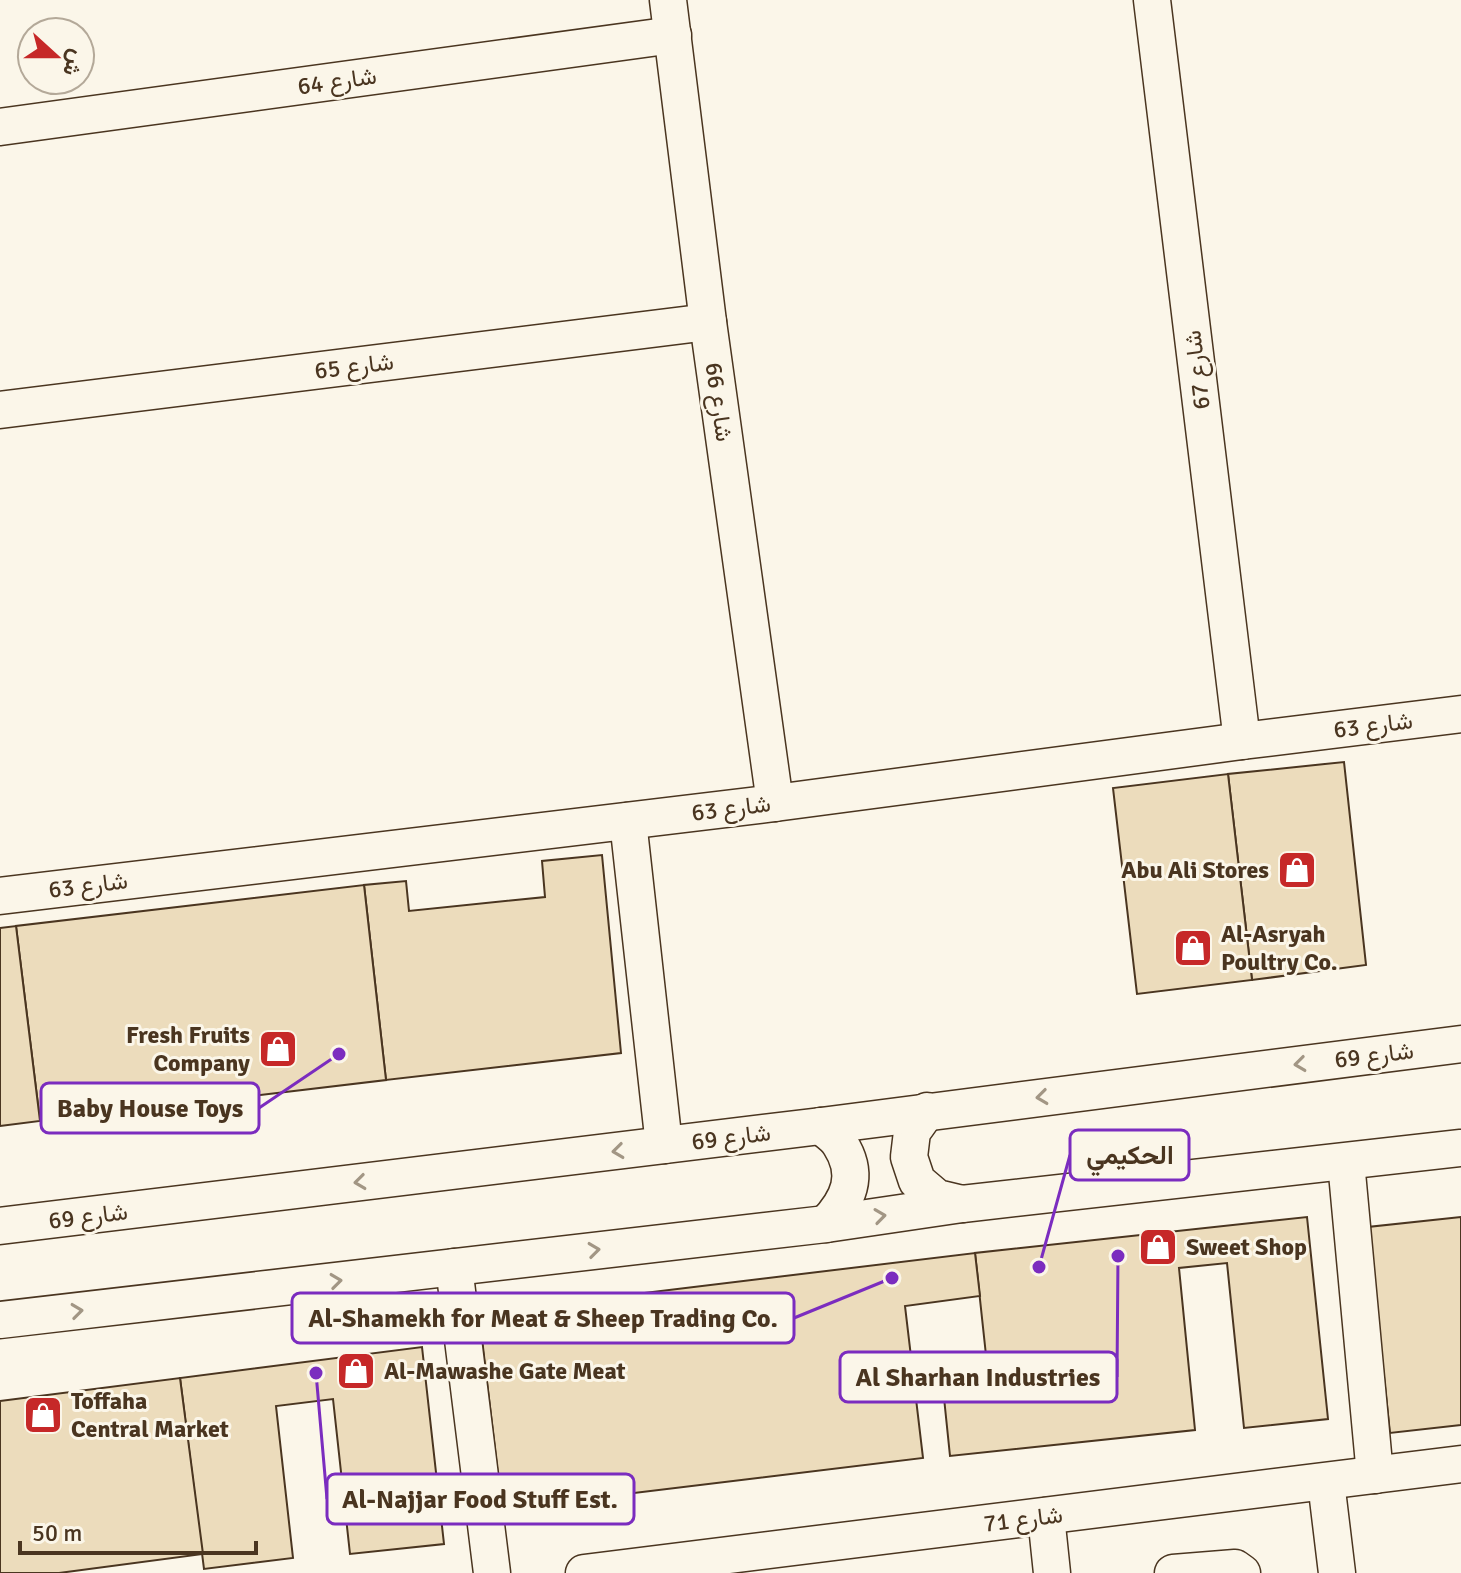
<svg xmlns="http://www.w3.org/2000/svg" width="1461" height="1573" font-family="Signika,Vazirmatn,sans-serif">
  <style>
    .building { fill: #ecdcbc; stroke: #4a3520; stroke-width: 2 }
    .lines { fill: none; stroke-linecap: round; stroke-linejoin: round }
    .minor-casing { stroke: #4a3520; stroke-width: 39 }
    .minor { stroke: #fbf6e9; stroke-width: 36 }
    .oneway { stroke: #a29684 }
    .labels { text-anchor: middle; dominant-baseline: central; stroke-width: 6; stroke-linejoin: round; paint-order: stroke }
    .street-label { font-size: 24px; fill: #4a3520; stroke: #fbf6e9 }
    .poi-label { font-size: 24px; font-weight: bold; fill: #4a3520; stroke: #fbf6e9; text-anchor: start }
    .leader { fill: none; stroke: #7b2cbf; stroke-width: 3 }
    .callout-dot { fill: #7b2cbf; stroke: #fbf6e9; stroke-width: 3 }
    .callout { fill: #fbf6e9; stroke: #7b2cbf; stroke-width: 3 }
    .callout-label { font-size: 26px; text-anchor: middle; font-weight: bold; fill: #4a3520 }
  </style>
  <rect width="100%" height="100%" fill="#fbf6e9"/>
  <!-- building -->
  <g class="building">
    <path d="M 1344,762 L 1366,965 L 1252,980 L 1228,774 Z"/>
    <path d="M 1228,774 L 1252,980 L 1137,994 L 1113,788 Z"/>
    <path d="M 602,855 L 621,1053 L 386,1080 L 364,885 L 406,881 L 409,911 L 545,897 L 542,861 Z"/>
    <path d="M 364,885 L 386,1080 L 40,1121 L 16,926 Z"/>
    <path d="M 16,926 L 40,1121 L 0,1126 L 0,928 Z"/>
    <path d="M 1307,1217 L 1328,1419 L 1244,1428 L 1227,1263 L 1179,1268 L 1195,1430 L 950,1456 L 943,1388 L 989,1383 L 975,1253 Z"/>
    <path d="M 1461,1217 L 1461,1425 L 1390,1433 L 1368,1227 Z"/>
    <path d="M 975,1253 L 980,1296 L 905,1306 L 923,1458 L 502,1509 L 479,1313 Z"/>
    <path d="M 422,1347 L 444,1544 L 350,1554 L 333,1399 L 276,1406 L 293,1558 L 204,1569 L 180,1378 Z"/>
    <path d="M 180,1378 L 203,1554 L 59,1573 L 0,1573 L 0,1401 Z"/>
  </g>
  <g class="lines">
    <defs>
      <g id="minor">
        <path d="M 668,0 L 708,322 L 775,803"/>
        <path d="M 1152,0 L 1242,741"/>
        <path d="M 0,127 L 673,35"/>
        <path d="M 0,410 L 708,322"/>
        <path d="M 628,821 L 664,1145"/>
        <path d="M 0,896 L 775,803 L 1242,741 L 1461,714"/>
        <path d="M 927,1111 L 912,1132 L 909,1157 L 917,1181 L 937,1198 L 962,1204"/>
        <path d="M 821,1126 C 828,1132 836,1137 840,1144 C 860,1175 849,1200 826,1224"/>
        <path d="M 1346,1162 L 1375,1475"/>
        <path d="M 0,1226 L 821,1126 L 1461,1044"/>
        <path d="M 454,1267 L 492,1573"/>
        <path d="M 0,1320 L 826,1224 L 962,1204 L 1461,1148"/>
        <path d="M 1326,1482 L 1337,1573"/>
        <path d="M 1046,1516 L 1052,1573"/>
        <path d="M 584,1573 L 1461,1464"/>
        <path d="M 1173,1573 L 1235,1568 L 1242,1573"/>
      </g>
    </defs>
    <!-- minor casing -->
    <use href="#minor" class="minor-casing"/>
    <!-- minor -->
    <use href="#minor" class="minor"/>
  </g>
  <!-- one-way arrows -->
  <defs><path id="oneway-chevron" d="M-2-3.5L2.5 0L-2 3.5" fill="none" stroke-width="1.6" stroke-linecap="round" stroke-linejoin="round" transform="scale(2)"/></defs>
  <g class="oneway">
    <use href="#oneway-chevron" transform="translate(1300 1064) rotate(173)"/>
    <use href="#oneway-chevron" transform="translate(1042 1097) rotate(173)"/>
    <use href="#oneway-chevron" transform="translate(618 1151) rotate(173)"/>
    <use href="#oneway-chevron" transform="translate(360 1182) rotate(173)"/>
    <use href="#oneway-chevron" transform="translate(880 1216) rotate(-8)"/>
    <use href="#oneway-chevron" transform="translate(594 1250) rotate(-7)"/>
    <use href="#oneway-chevron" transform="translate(336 1281) rotate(-7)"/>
    <use href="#oneway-chevron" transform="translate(77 1311) rotate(-7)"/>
  </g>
  <!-- icons -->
  <defs>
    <symbol id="shop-square" viewBox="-11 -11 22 22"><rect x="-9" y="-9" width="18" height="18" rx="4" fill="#c62828" stroke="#fbf6e9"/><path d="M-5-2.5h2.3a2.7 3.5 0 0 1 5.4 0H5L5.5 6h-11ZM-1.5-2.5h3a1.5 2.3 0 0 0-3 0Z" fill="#fff"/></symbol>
  </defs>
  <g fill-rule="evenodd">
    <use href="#shop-square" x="1275" y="848" width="44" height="44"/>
    <use href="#shop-square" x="1171" y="926" width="44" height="44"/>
    <use href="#shop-square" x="256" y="1027" width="44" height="44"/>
    <use href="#shop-square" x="1136" y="1225" width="44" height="44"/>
    <use href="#shop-square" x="334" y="1349" width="44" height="44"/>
    <use href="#shop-square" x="21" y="1393" width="44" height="44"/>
  </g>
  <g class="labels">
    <!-- street labels -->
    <g class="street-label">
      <text transform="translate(337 81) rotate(-8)">شارع 64</text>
      <text transform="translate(354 366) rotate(-7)">شارع 65</text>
      <text transform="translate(1197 370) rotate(-97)">شارع 67</text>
      <text transform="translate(719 402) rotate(82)">شارع 66</text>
      <text transform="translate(1373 725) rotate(-7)">شارع 63</text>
      <text transform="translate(731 808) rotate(-7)">شارع 63</text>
      <text transform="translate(88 885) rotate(-7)">شارع 63</text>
      <text transform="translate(1374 1055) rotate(-7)">شارع 69</text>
      <text transform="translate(731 1137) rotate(-7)">شارع 69</text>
      <text transform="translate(88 1216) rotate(-7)">شارع 69</text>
      <text transform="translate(1023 1519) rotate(-7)">شارع 71</text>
    </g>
    <!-- poi labels -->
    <g class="poi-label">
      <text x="1269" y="870" text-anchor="end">Abu Ali Stores</text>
      <text x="1221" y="934">Al-Asryah<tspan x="1221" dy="28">Poultry Co.</tspan></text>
      <text x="250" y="1035" text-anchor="end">Fresh Fruits<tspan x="250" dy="28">Company</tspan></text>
      <text x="1186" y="1247">Sweet Shop</text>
      <text x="384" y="1371">Al-Mawashe Gate Meat</text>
      <text x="71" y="1401">Toffaha<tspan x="71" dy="28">Central Market</tspan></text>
    </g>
  </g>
  <!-- callouts -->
  <path class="leader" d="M339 1054L259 1108M1039 1267L1070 1155M892 1278L794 1318M1118 1256L1117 1377M316 1373L327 1499"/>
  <g class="callout-dot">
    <circle cx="339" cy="1054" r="8"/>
    <circle cx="1039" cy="1267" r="8"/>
    <circle cx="892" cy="1278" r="8"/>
    <circle cx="1118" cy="1256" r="8"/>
    <circle cx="316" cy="1373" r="8"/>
  </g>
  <g class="callout">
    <rect x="41" y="1083" width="218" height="50" rx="8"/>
    <rect x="1070" y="1130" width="119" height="50" rx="8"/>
    <rect x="292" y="1293" width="502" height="50" rx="8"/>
    <rect x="840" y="1352" width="277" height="50" rx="8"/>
    <rect x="327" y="1474" width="307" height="50" rx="8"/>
  </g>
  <g class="callout-label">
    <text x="150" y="1117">Baby House Toys</text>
    <text x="1130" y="1164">الحكيمي</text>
    <text x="543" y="1327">Al-Shamekh for Meat &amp; Sheep Trading Co.</text>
    <text x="978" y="1386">Al Sharhan Industries</text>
    <text x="480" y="1508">Al-Najjar Food Stuff Est.</text>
  </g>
  <!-- north arrow -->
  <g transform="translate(56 56) rotate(111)"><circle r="38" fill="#fbf6e9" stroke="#b4a999" stroke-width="2"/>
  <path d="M0-6L14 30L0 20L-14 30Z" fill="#c62828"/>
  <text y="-12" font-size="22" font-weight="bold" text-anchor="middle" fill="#4a3520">ش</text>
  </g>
  <!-- scale -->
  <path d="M20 1541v12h236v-12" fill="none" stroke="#4a3520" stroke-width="4"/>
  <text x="32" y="1541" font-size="24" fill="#4a3520" stroke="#fbf6e9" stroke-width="6" paint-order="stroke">50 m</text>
</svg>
